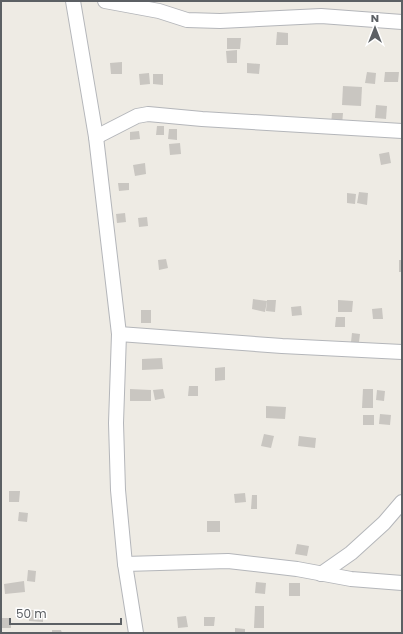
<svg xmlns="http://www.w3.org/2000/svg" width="403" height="634" font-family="Poppins,sans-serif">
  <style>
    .building { fill: #c9c6c1 }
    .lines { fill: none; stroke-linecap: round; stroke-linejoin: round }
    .street-casing { stroke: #b4b6ba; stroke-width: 16 }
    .street { stroke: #fff; stroke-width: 14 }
  </style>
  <rect width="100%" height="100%" fill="#eeebe4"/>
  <!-- building -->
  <g class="building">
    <path d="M 277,32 L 288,33 L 288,45 L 276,45 Z"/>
    <path d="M 227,38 L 241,38 L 240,49 L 227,49 Z"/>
    <path d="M 237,50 L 237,63 L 227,63 L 226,51 Z"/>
    <path d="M 122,62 L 122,74 L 111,74 L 110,63 Z"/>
    <path d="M 247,63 L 260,64 L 259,74 L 247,73 Z"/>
    <path d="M 367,72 L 376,73 L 375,84 L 365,83 Z"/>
    <path d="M 385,72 L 399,72 L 398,82 L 384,82 Z"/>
    <path d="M 149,73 L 150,84 L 140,85 L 139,74 Z"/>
    <path d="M 153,74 L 163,74 L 163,85 L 153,84 Z"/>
    <path d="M 343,86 L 362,87 L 361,106 L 342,105 Z"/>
    <path d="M 376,105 L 387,106 L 386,119 L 375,118 Z"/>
    <path d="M 332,113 L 343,113 L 342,125 L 331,125 Z"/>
    <path d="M 157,126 L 164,126 L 164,135 L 156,135 Z"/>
    <path d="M 169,129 L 177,129 L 177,140 L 168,139 Z"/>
    <path d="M 139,131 L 140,139 L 130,140 L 130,132 Z"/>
    <path d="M 180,143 L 181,154 L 170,155 L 169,144 Z"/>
    <path d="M 389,152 L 391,163 L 381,165 L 379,154 Z"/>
    <path d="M 145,163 L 146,174 L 135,176 L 133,165 Z"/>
    <path d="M 118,183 L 129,183 L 129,190 L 119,191 Z"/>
    <path d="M 359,192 L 368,193 L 367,205 L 357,203 Z"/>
    <path d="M 347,193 L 356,194 L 355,204 L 347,203 Z"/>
    <path d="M 125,213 L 126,222 L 117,223 L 116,214 Z"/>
    <path d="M 147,217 L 148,226 L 139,227 L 138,218 Z"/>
    <path d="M 166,259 L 168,268 L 159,270 L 158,260 Z"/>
    <rect x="399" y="260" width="3" height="12"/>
    <path d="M 253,299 L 267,301 L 265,312 L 252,309 Z"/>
    <path d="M 267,300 L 276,300 L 275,312 L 266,311 Z"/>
    <path d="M 338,300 L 353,301 L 352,312 L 338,312 Z"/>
    <path d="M 301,306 L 302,315 L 292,316 L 291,307 Z"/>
    <path d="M 382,308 L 383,319 L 373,319 L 372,309 Z"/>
    <rect x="141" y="310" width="10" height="13"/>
    <path d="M 336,317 L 345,317 L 345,327 L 335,327 Z"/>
    <path d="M 352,333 L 360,334 L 359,342 L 351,342 Z"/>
    <path d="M 162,358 L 163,369 L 142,370 L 142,359 Z"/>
    <path d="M 225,367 L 225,380 L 215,381 L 215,368 Z"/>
    <path d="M 189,386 L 198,386 L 198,396 L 188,396 Z"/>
    <path d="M 130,389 L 151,390 L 151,401 L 130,401 Z"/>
    <path d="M 163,389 L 165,398 L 155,400 L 153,390 Z"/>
    <path d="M 363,389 L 373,389 L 373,408 L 362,408 Z"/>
    <path d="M 377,390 L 385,391 L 384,401 L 376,400 Z"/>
    <path d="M 266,406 L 286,407 L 285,419 L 266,418 Z"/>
    <path d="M 380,414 L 391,415 L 390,425 L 379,424 Z"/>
    <rect x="363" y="415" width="11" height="10"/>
    <path d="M 264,434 L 274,436 L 271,448 L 261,446 Z"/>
    <path d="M 299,436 L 316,438 L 315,448 L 298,446 Z"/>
    <path d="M 9,491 L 20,491 L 19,502 L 9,502 Z"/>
    <path d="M 245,493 L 246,502 L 235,503 L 234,494 Z"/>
    <path d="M 252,495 L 257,495 L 257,509 L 251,509 Z"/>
    <path d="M 19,512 L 28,513 L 27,522 L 18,521 Z"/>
    <rect x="207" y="521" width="13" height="11"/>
    <path d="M 297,544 L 309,546 L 307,556 L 295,554 Z"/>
    <path d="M 28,570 L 36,571 L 35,582 L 27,581 Z"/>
    <path d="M 24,581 L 25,592 L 5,594 L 4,584 Z"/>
    <path d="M 256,582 L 266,583 L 265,594 L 255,593 Z"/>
    <rect x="289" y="583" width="11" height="13"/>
    <path d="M 255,606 L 264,606 L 264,628 L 254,628 Z"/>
    <path d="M 30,610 L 43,610 L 43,622 L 29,621 Z"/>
    <path d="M 186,616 L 188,627 L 178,628 L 177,617 Z"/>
    <path d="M 204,617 L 215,617 L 214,626 L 204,626 Z"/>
    <path d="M 2,618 L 11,618 L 11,628 L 1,628 Z"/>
    <path d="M 235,628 L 245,629 L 245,633 L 235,633 Z"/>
    <path d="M 52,630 L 61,630 L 62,633 L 52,633 Z"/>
  </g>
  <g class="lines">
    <defs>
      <g id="street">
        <path d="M 73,1 L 96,137 L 119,334 L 116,423 L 118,490 L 125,564 L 136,633"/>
        <path d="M 105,1 L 159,11 L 187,20 L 220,21 L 321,16 L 402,22"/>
        <path d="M 96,137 L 137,116 L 148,114 L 202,119 L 402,131"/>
        <path d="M 119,334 L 282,346 L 402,352"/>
        <path d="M 125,564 L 228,561 L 297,569 L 351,579 L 402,583"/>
        <path d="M 321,574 L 351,553 L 384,523 L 402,502"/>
      </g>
    </defs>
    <!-- street casing -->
    <use href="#street" class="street-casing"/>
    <!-- street -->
    <use href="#street" class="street"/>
  </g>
  <!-- border -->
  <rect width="403" height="634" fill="none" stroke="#5c6064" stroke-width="4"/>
  <!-- north arrow -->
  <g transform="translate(375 28)" stroke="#ffffff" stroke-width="3" paint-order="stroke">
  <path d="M0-3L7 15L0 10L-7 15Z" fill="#5c6064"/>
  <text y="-6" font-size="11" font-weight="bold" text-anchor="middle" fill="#5c6064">N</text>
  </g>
  <!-- scale -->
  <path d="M10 618v6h111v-6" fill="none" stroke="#5c6064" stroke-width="2"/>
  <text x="16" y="618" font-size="12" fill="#5c6064" stroke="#ffffff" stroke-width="3" paint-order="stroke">50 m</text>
</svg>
